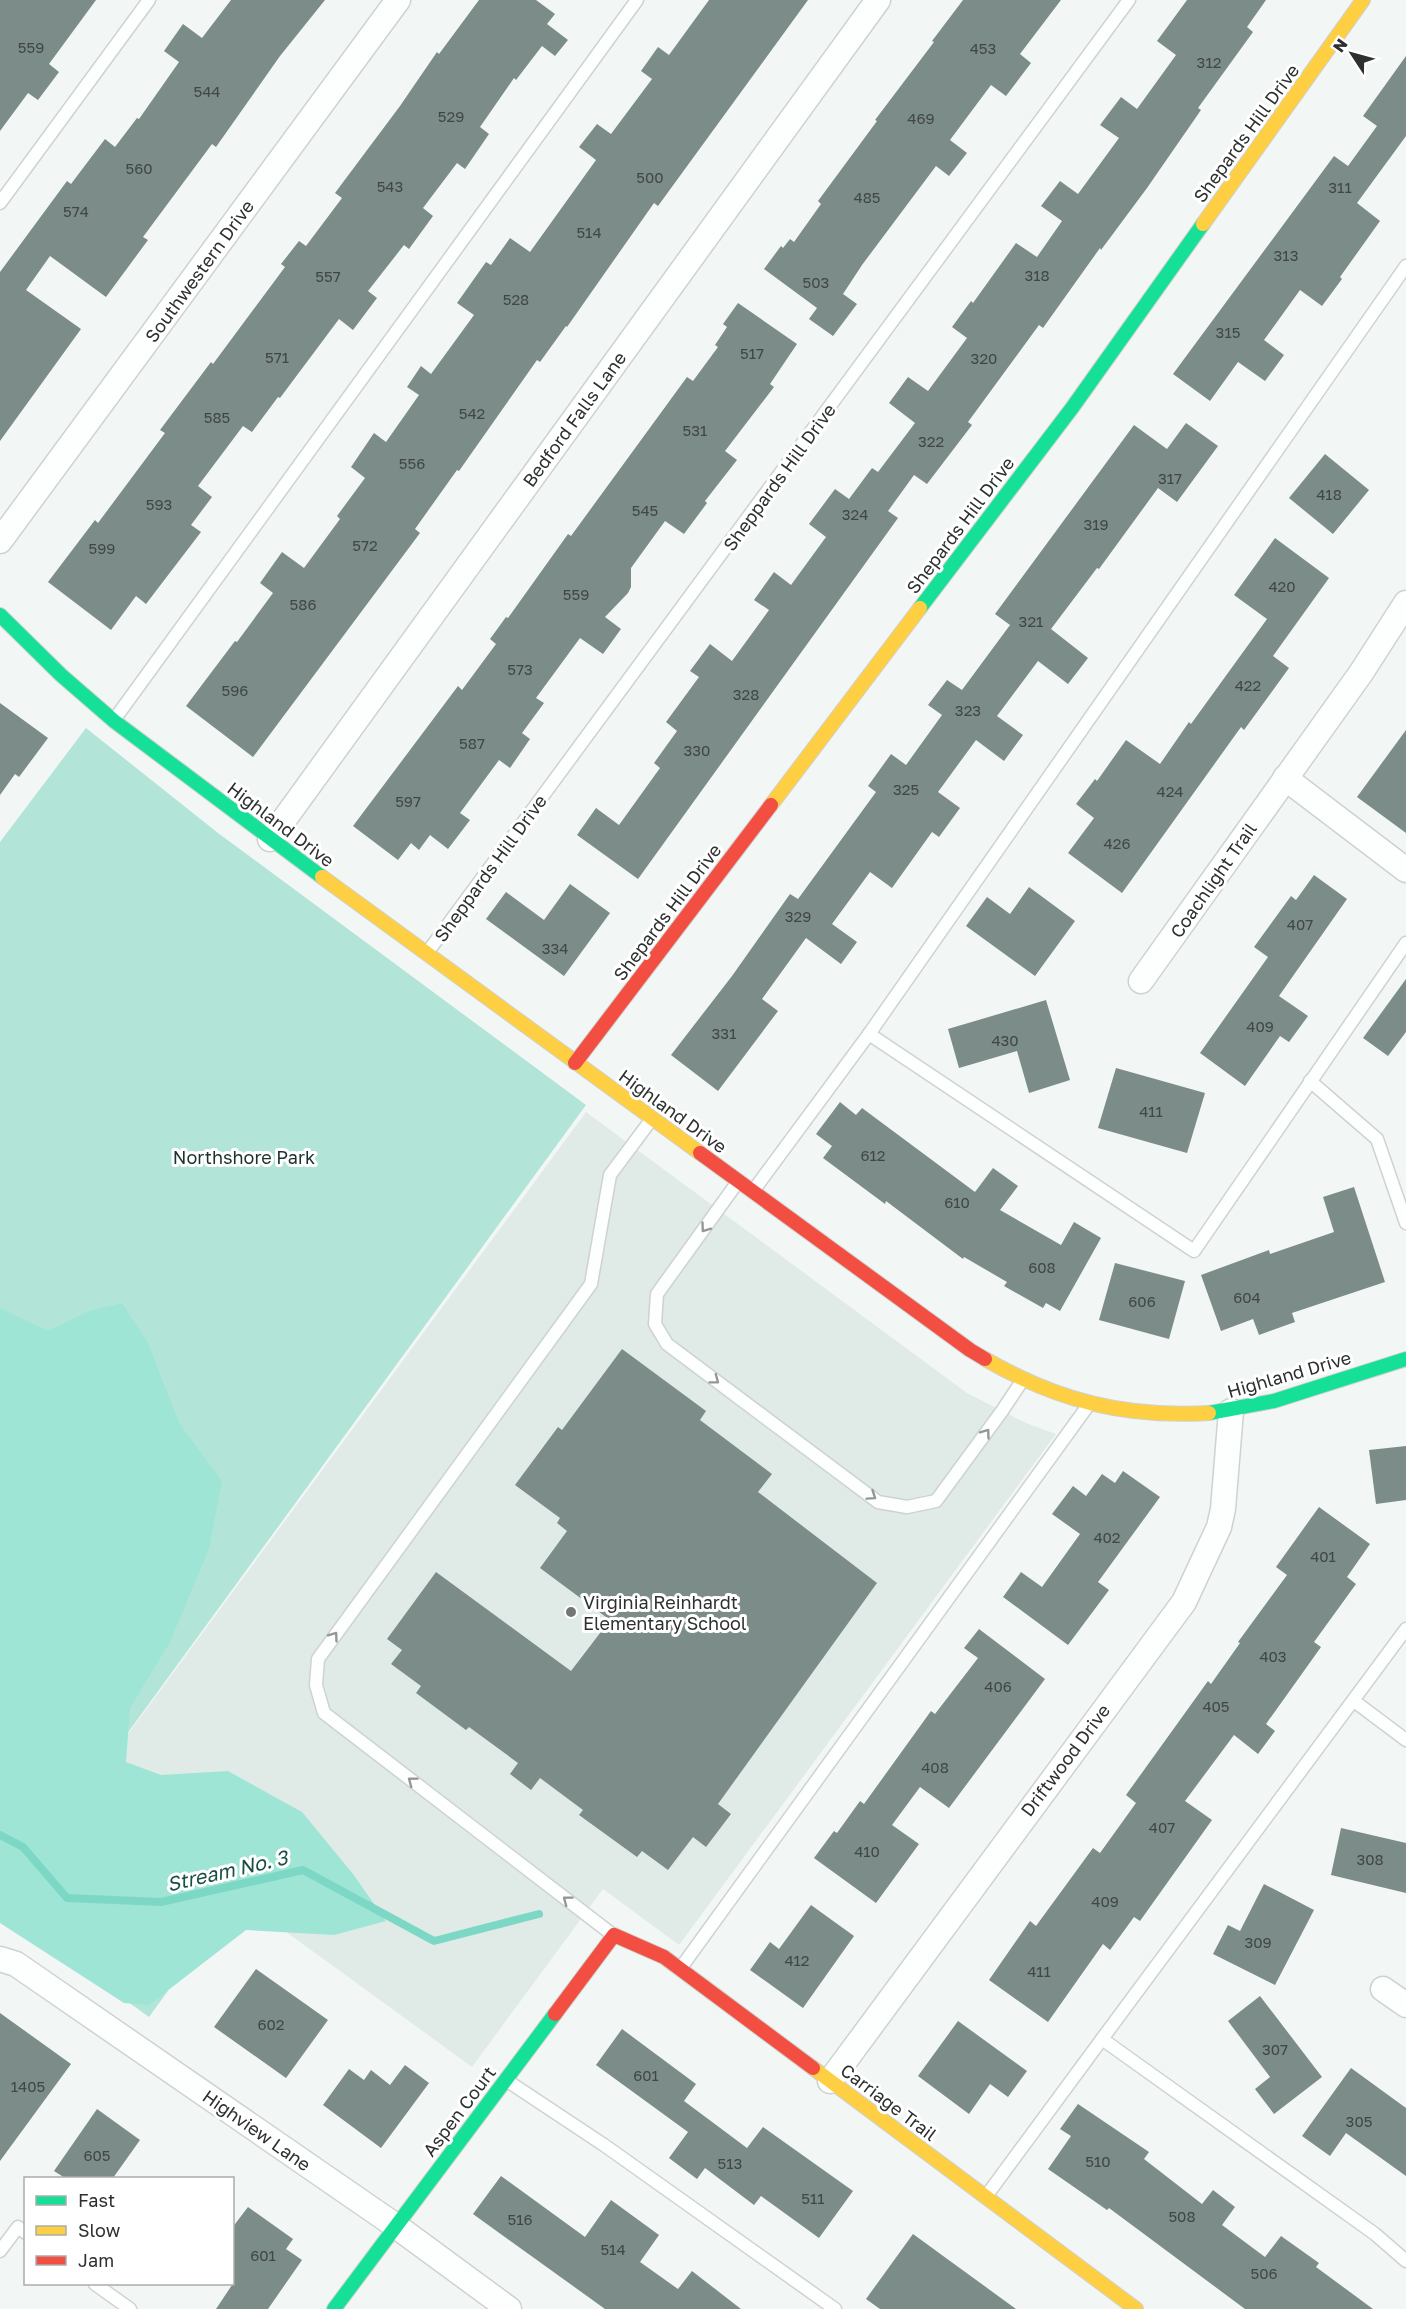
<svg xmlns="http://www.w3.org/2000/svg" width="1406" height="2309" font-family="'Golos Text',sans-serif">
  <style>
    .built { fill: #e0ebe7 }
    .green { fill: #b2e5d8 }
    .forest { fill: #9ee5d6 }
    .lines { fill: none; stroke-linecap: round; stroke-linejoin: round }
    .stream { stroke: #7cd8c5; stroke-width: 8 }
    .building { fill: #7b8c89 }
    .lane-casing { stroke: #ced2d0; stroke-width: 15 }
    .street-casing { stroke: #ced2d0; stroke-width: 27 }
    .fast-casing { stroke: #ced2d0; stroke-width: 16 }
    .slow-casing { stroke: #ced2d0; stroke-width: 16 }
    .jam-casing { stroke: #ced2d0; stroke-width: 16 }
    .lane { stroke: #fdfefe; stroke-width: 12 }
    .street { stroke: #fdfefe; stroke-width: 24 }
    .fast { stroke: #16e098; stroke-width: 14 }
    .slow { stroke: #ffcf43; stroke-width: 14 }
    .jam { stroke: #f24e42; stroke-width: 14 }
    .oneway { stroke: #959796 }
    .poi-dot { fill: #727674; stroke: #fff; stroke-width: 2 }
    .labels { text-anchor: middle; dominant-baseline: central; stroke-width: 6; stroke-linejoin: round; paint-order: stroke }
    .number-label { font-size: 15px; fill: #404746 }
    .street-label { font-size: 18px; fill: #2d302f; stroke: #fff }
    .park-label { font-size: 18px; fill: #1c322c; stroke: #fff }
    .poi-label { font-size: 18px; fill: #2d302f; stroke: #fff; text-anchor: start }
    .water-label { font-size: 20px; font-style: italic; fill: #194f44; stroke: #fff }
  </style>
  <rect width="100%" height="100%" fill="#f2f7f5"/>
  <!-- built -->
  <path class="built" d="M 586,1112 L 967,1393 L 1026,1423 L 1056,1434 L 679,1945 L 603,1889 L 472,2067 L 105,1800 L 86,1791 Z"/>
  <!-- green -->
  <path class="green" d="M 86,728 L 218,833 L 586,1105 L 86,1790 L 236,1897 L 149,2017 L 0,1910 L 0,842 Z"/>
  <!-- forest -->
  <path class="forest" d="M 122,1303 L 148,1343 L 179,1423 L 222,1481 L 209,1549 L 170,1642 L 130,1708 L 126,1762 L 161,1775 L 228,1771 L 302,1812 L 353,1874 L 386,1921 L 334,1935 L 246,1930 L 149,2005 L 124,2003 L 0,1923 L 0,1308 L 48,1331 L 89,1311 Z"/>
  <g class="lines">
    <!-- stream -->
    <path class="stream" d="M 0,1835 L 23,1847 L 67,1898 L 161,1902 L 303,1870 L 434,1941 L 539,1914"/>
  </g>
  <!-- building -->
  <g class="building">
    <path d="M 0,0 L 96,0 L 49,64 L 59,72 L 38,100 L 28,93 L 0,131 Z"/>
    <path d="M 231,0 L 325,0 L 280,56 L 216,147 L 212,144 L 143,237 L 148,240 L 106,297 L 50,256 L 26,290 L 81,329 L 0,441 L 0,272 L 67,181 L 71,184 L 105,139 L 115,147 L 137,118 L 139,119 L 179,62 L 164,51 L 183,24 L 202,38 Z"/>
    <path d="M 479,0 L 536,0 L 555,14 L 547,24 L 568,40 L 555,56 L 542,46 L 516,80 L 514,78 L 480,127 L 489,134 L 465,169 L 457,163 L 423,208 L 433,216 L 409,249 L 404,245 L 368,291 L 377,298 L 353,330 L 339,319 L 280,398 L 278,397 L 252,432 L 243,426 L 198,486 L 212,497 L 191,525 L 201,532 L 146,604 L 136,596 L 111,630 L 48,582 L 95,520 L 98,523 L 165,433 L 160,430 L 211,362 L 213,364 L 285,267 L 281,264 L 299,241 L 306,246 L 342,198 L 335,193 L 400,106 L 437,52 L 439,54 Z"/>
    <path d="M 709,0 L 808,0 L 658,206 L 654,203 L 567,327 L 566,326 L 540,362 L 537,360 L 459,471 L 457,470 L 415,529 L 420,533 L 253,757 L 186,706 L 235,641 L 237,642 L 273,593 L 260,583 L 282,552 L 304,568 L 340,519 L 337,516 L 365,478 L 351,467 L 374,433 L 386,442 L 419,395 L 407,387 L 421,366 L 431,374 L 474,315 L 457,303 L 486,262 L 491,265 L 510,238 L 530,252 L 596,160 L 579,147 L 597,124 L 611,134 L 652,79 L 641,71 L 658,47 L 669,55 Z"/>
    <path d="M 963,0 L 1061,0 L 1020,54 L 1031,63 L 1006,96 L 991,85 L 950,140 L 967,153 L 949,176 L 936,166 L 862,265 L 843,294 L 857,304 L 833,336 L 809,319 L 817,308 L 764,269 L 781,246 L 783,248 L 790,239 L 794,242 L 821,204 L 818,201 L 877,121 L 875,120 L 934,42 L 932,41 Z"/>
    <path d="M 1187,0 L 1266,0 L 1247,27 L 1253,32 L 1198,108 L 1201,110 L 1147,188 L 1101,250 L 1100,248 L 1043,328 L 1039,325 L 968,422 L 972,425 L 927,484 L 914,475 L 888,511 L 898,518 L 638,879 L 577,835 L 596,808 L 619,825 L 660,768 L 654,763 L 677,731 L 666,722 L 699,677 L 690,671 L 710,644 L 732,661 L 769,610 L 754,600 L 774,572 L 791,585 L 826,537 L 809,524 L 835,489 L 849,499 L 872,468 L 878,472 L 915,423 L 889,403 L 908,377 L 928,391 L 967,338 L 952,327 L 971,301 L 973,303 L 1016,243 L 1037,257 L 1062,221 L 1041,206 L 1060,181 L 1078,194 L 1119,138 L 1100,125 L 1121,97 L 1137,109 L 1176,55 L 1157,41 Z"/>
    <path d="M 1406,56 L 1406,136 L 1357,203 L 1380,221 L 1340,277 L 1342,279 L 1322,306 L 1300,290 L 1264,340 L 1284,355 L 1265,381 L 1238,362 L 1210,401 L 1173,374 L 1334,156 L 1348,166 L 1377,126 L 1363,116 Z"/>
    <path d="M 738,303 L 797,344 L 770,384 L 774,387 L 725,451 L 737,460 L 705,501 L 707,503 L 684,534 L 665,521 L 631,568 L 631,587 L 628,593 L 605,617 L 621,629 L 603,654 L 580,638 L 536,698 L 544,703 L 522,733 L 530,739 L 510,768 L 499,760 L 460,813 L 470,820 L 448,849 L 430,835 L 419,850 L 411,843 L 398,860 L 353,826 L 458,686 L 462,690 L 496,644 L 490,639 L 506,617 L 508,618 L 568,534 L 571,536 L 687,377 L 693,381 L 718,347 L 715,345 L 727,327 L 723,324 Z"/>
    <path d="M 1186,423 L 1218,446 L 1177,502 L 1158,488 L 1099,569 L 1097,568 L 1051,629 L 1088,658 L 1068,684 L 1038,661 L 997,716 L 1023,735 L 1004,761 L 976,740 L 938,792 L 960,808 L 939,837 L 932,832 L 892,888 L 870,872 L 832,924 L 857,942 L 841,964 L 806,938 L 762,999 L 778,1011 L 718,1091 L 671,1055 L 732,976 L 790,894 L 798,899 L 876,792 L 868,786 L 891,754 L 906,765 L 942,715 L 928,705 L 947,680 L 962,690 L 1010,625 L 995,614 L 1134,425 L 1167,449 Z"/>
    <path d="M 1325,454 L 1369,490 L 1333,534 L 1289,498 Z"/>
    <path d="M 1275,538 L 1329,578 L 1273,656 L 1289,668 L 1244,730 L 1241,727 L 1122,893 L 1068,853 L 1094,818 L 1076,804 L 1095,779 L 1097,781 L 1126,740 L 1160,764 L 1189,722 L 1191,724 L 1267,619 L 1234,595 Z"/>
    <path d="M 0,703 L 48,738 L 19,777 L 15,774 L 0,795 Z"/>
    <path d="M 1406,730 L 1406,833 L 1357,797 Z"/>
    <path d="M 1314,875 L 1347,899 L 1279,996 L 1308,1016 L 1289,1042 L 1280,1036 L 1245,1086 L 1200,1053 L 1268,957 L 1254,947 L 1291,896 L 1296,900 Z"/>
    <path d="M 570,884 L 610,913 L 564,976 L 486,919 L 506,892 L 544,920 Z"/>
    <path d="M 1029,887 L 1075,921 L 1035,976 L 966,926 L 987,897 L 1010,914 Z"/>
    <path d="M 1406,979 L 1406,1032 L 1388,1056 L 1363,1038 Z"/>
    <path d="M 1046,1000 L 1070,1080 L 1029,1093 L 1017,1051 L 959,1068 L 948,1029 Z"/>
    <path d="M 1116,1068 L 1205,1093 L 1187,1153 L 1098,1128 Z"/>
    <path d="M 840,1102 L 856,1115 L 862,1108 L 975,1192 L 993,1168 L 1018,1186 L 1000,1210 L 1061,1245 L 1074,1222 L 1101,1238 L 1060,1311 L 1046,1303 L 1043,1308 L 1004,1286 L 1007,1282 L 964,1257 L 963,1259 L 886,1201 L 885,1204 L 823,1158 L 832,1146 L 816,1134 Z"/>
    <path d="M 1354,1187 L 1385,1282 L 1292,1313 L 1295,1322 L 1259,1335 L 1253,1319 L 1221,1331 L 1201,1275 L 1269,1250 L 1270,1254 L 1334,1232 L 1323,1197 Z"/>
    <path d="M 1115,1263 L 1185,1281 L 1169,1339 L 1099,1320 Z"/>
    <path d="M 622,1349 L 706,1411 L 700,1420 L 772,1474 L 758,1492 L 877,1583 L 718,1804 L 731,1814 L 706,1847 L 693,1837 L 668,1870 L 642,1851 L 637,1857 L 579,1815 L 583,1810 L 540,1778 L 531,1790 L 510,1774 L 518,1763 L 469,1727 L 466,1730 L 416,1693 L 421,1686 L 391,1664 L 402,1650 L 387,1639 L 436,1572 L 571,1671 L 610,1620 L 540,1568 L 567,1531 L 557,1523 L 560,1518 L 515,1485 L 558,1427 L 562,1430 Z"/>
    <path d="M 1406,1446 L 1406,1500 L 1376,1504 L 1369,1450 Z"/>
    <path d="M 1123,1471 L 1160,1497 L 1098,1582 L 1109,1590 L 1068,1645 L 1003,1597 L 1021,1572 L 1042,1587 L 1080,1534 L 1052,1514 L 1073,1486 L 1086,1496 L 1102,1474 L 1115,1483 Z"/>
    <path d="M 1319,1507 L 1370,1544 L 1347,1577 L 1356,1584 L 1314,1642 L 1321,1647 L 1266,1724 L 1275,1731 L 1258,1754 L 1234,1735 L 1185,1801 L 1212,1820 L 1140,1921 L 1134,1917 L 1110,1950 L 1103,1944 L 1048,2022 L 989,1980 L 1030,1921 L 1036,1926 L 1093,1848 L 1100,1853 L 1136,1803 L 1126,1795 L 1208,1681 L 1211,1684 L 1240,1643 L 1238,1642 L 1287,1575 L 1276,1567 Z"/>
    <path d="M 979,1629 L 1045,1679 L 949,1808 L 920,1787 L 892,1825 L 919,1844 L 876,1903 L 814,1858 L 834,1831 L 837,1833 L 860,1801 L 864,1804 L 931,1711 L 935,1714 L 978,1658 L 964,1648 Z"/>
    <path d="M 1341,1828 L 1406,1843 L 1406,1893 L 1331,1875 Z"/>
    <path d="M 1264,1884 L 1314,1910 L 1275,1985 L 1213,1954 L 1228,1925 L 1240,1931 Z"/>
    <path d="M 811,1905 L 854,1936 L 803,2008 L 750,1970 L 770,1942 L 779,1949 Z"/>
    <path d="M 256,1969 L 328,2020 L 286,2078 L 214,2027 Z"/>
    <path d="M 1260,1996 L 1322,2077 L 1274,2114 L 1255,2089 L 1270,2077 L 1228,2021 Z"/>
    <path d="M 0,2013 L 71,2064 L 0,2161 Z"/>
    <path d="M 958,2021 L 1027,2071 L 1008,2097 L 990,2084 L 969,2114 L 918,2076 Z"/>
    <path d="M 622,2029 L 696,2084 L 684,2101 L 747,2148 L 763,2127 L 853,2191 L 819,2238 L 761,2196 L 754,2205 L 705,2168 L 697,2179 L 669,2158 L 688,2132 L 596,2065 Z"/>
    <path d="M 405,2065 L 429,2083 L 381,2148 L 323,2105 L 349,2069 L 364,2080 L 371,2070 L 390,2085 Z"/>
    <path d="M 1351,2068 L 1406,2108 L 1406,2176 L 1346,2133 L 1330,2156 L 1302,2136 Z"/>
    <path d="M 1078,2104 L 1149,2152 L 1144,2159 L 1202,2204 L 1213,2190 L 1235,2207 L 1222,2225 L 1265,2257 L 1281,2236 L 1319,2263 L 1316,2267 L 1373,2309 L 1245,2309 L 1109,2208 L 1107,2210 L 1048,2169 L 1071,2136 L 1060,2129 Z"/>
    <path d="M 97,2109 L 140,2140 L 113,2178 L 65,2178 L 54,2171 Z"/>
    <path d="M 501,2176 L 585,2237 L 611,2200 L 659,2235 L 640,2262 L 678,2289 L 692,2271 L 741,2309 L 605,2309 L 473,2214 Z"/>
    <path d="M 248,2207 L 293,2239 L 286,2249 L 302,2260 L 268,2309 L 216,2309 L 232,2285 L 232,2228 Z"/>
    <path d="M 913,2234 L 1016,2309 L 880,2309 L 866,2299 Z"/>
  </g>
  <g class="lines">
    <defs>
      <g id="lane">
        <path d="M 0,203 L 149,0"/>
        <path d="M 114,720 L 637,0"/>
        <path d="M 427,953 L 1129,0"/>
        <path d="M 869,1034 L 1406,266"/>
        <path d="M 1310,1081 L 1377,1139 L 1406,1223"/>
        <path d="M 737,1183 L 657,1294 L 655,1324 L 667,1344 L 878,1502 L 907,1507 L 936,1501 L 1002,1411 L 1022,1381"/>
        <path d="M 753,1191 L 869,1034 L 1194,1251 L 1406,943"/>
        <path d="M 1354,1701 L 1406,1740"/>
        <path d="M 613,1935 L 324,1713 L 316,1685 L 318,1659 L 591,1284 L 610,1175 L 651,1120"/>
        <path d="M 680,1969 L 1087,1407"/>
        <path d="M 1102,2039 L 1406,1629"/>
        <path d="M 506,2080 L 604,2145 L 835,2309"/>
        <path d="M 987,2195 L 1102,2039 L 1375,2234 L 1406,2261"/>
        <path d="M 0,2251 L 18,2227 L 26,2233"/>
        <path d="M 95,2284 L 130,2309"/>
      </g>
      <g id="street">
        <path d="M 0,541 L 398,0"/>
        <path d="M 1285,778 L 1406,870"/>
        <path d="M 270,839 L 878,0"/>
        <path d="M 1141,981 L 1361,673 L 1406,603"/>
        <path d="M 0,1959 L 16,1964 L 396,2226 L 509,2309"/>
        <path d="M 1383,1989 L 1406,2005"/>
        <path d="M 830,2081 L 1184,1602 L 1219,1527 L 1223,1509 L 1231,1411"/>
      </g>
      <g id="fast">
        <path d="M 920,608 L 1072,408 L 1203,224"/>
        <path d="M 0,615 L 61,675 L 114,721 L 322,877"/>
        <path d="M 1209,1413 L 1274,1401 L 1406,1359"/>
        <path d="M 334,2309 L 555,2014"/>
      </g>
      <g id="slow">
        <path d="M 1203,224 L 1363,0"/>
        <path d="M 771,805 L 920,608"/>
        <path d="M 322,877 L 700,1153"/>
        <path d="M 985,1359 C 1058,1401 1125,1418 1209,1413"/>
        <path d="M 813,2068 L 1136,2309"/>
      </g>
      <g id="jam">
        <path d="M 575,1063 L 771,805"/>
        <path d="M 700,1153 L 970,1350 L 985,1359"/>
        <path d="M 555,2014 L 614,1935 L 664,1957 L 813,2068"/>
      </g>
    </defs>
    <!-- lane casing -->
    <use href="#lane" class="lane-casing"/>
    <!-- street casing -->
    <use href="#street" class="street-casing"/>
    <!-- fast casing -->
    <use href="#fast" class="fast-casing"/>
    <!-- slow casing -->
    <use href="#slow" class="slow-casing"/>
    <!-- jam casing -->
    <use href="#jam" class="jam-casing"/>
    <!-- lane -->
    <use href="#lane" class="lane"/>
    <!-- street -->
    <use href="#street" class="street"/>
    <!-- fast -->
    <use href="#fast" class="fast"/>
    <!-- slow -->
    <use href="#slow" class="slow"/>
    <!-- jam -->
    <use href="#jam" class="jam"/>
  </g>
  <!-- one-way arrows -->
  <defs><path id="oneway-chevron" d="M-2-3.5L2.5 0L-2 3.5" fill="none" stroke-width="1.6" stroke-linecap="round" stroke-linejoin="round" transform="scale(1.5)"/></defs>
  <g class="oneway">
    <use href="#oneway-chevron" transform="translate(705 1228) rotate(126)"/>
    <use href="#oneway-chevron" transform="translate(715 1380) rotate(37)"/>
    <use href="#oneway-chevron" transform="translate(986 1433) rotate(-54)"/>
    <use href="#oneway-chevron" transform="translate(872 1496) rotate(34)"/>
    <use href="#oneway-chevron" transform="translate(334 1636) rotate(-54)"/>
    <use href="#oneway-chevron" transform="translate(412 1781) rotate(-143)"/>
    <use href="#oneway-chevron" transform="translate(567 1900) rotate(-143)"/>
  </g>
  <!-- markers -->
  <circle class="poi-dot" cx="571" cy="1612" r="6"/>
  <g class="labels">
    <!-- number labels -->
    <g class="number-label">
      <text x="31" y="47">559</text>
      <text x="983" y="48">453</text>
      <text x="1209" y="62">312</text>
      <text x="207" y="91">544</text>
      <text x="451" y="116">529</text>
      <text x="921" y="118">469</text>
      <text x="139" y="168">560</text>
      <text x="650" y="177">500</text>
      <text x="390" y="186">543</text>
      <text x="1340" y="187">311</text>
      <text x="867" y="197">485</text>
      <text x="76" y="211">574</text>
      <text x="589" y="232">514</text>
      <text x="1286" y="255">313</text>
      <text x="1037" y="275">318</text>
      <text x="328" y="276">557</text>
      <text x="816" y="282">503</text>
      <text x="516" y="299">528</text>
      <text x="1228" y="332">315</text>
      <text x="752" y="353">517</text>
      <text x="277" y="357">571</text>
      <text x="984" y="358">320</text>
      <text x="472" y="413">542</text>
      <text x="217" y="417">585</text>
      <text x="695" y="430">531</text>
      <text x="931" y="441">322</text>
      <text x="412" y="463">556</text>
      <text x="1170" y="478">317</text>
      <text x="1329" y="494">418</text>
      <text x="159" y="504">593</text>
      <text x="645" y="510">545</text>
      <text x="855" y="514">324</text>
      <text x="1096" y="524">319</text>
      <text x="365" y="545">572</text>
      <text x="102" y="548">599</text>
      <text x="1282" y="586">420</text>
      <text x="576" y="594">559</text>
      <text x="303" y="604">586</text>
      <text x="1031" y="621">321</text>
      <text x="520" y="669">573</text>
      <text x="1248" y="685">422</text>
      <text x="235" y="690">596</text>
      <text x="746" y="694">328</text>
      <text x="968" y="710">323</text>
      <text x="472" y="743">587</text>
      <text x="697" y="750">330</text>
      <text x="906" y="789">325</text>
      <text x="1170" y="791">424</text>
      <text x="408" y="801">597</text>
      <text x="1117" y="843">426</text>
      <text x="798" y="916">329</text>
      <text x="1300" y="924">407</text>
      <text x="555" y="948">334</text>
      <text x="1260" y="1026">409</text>
      <text x="724" y="1033">331</text>
      <text x="1005" y="1040">430</text>
      <text x="1151" y="1111">411</text>
      <text x="873" y="1155">612</text>
      <text x="957" y="1202">610</text>
      <text x="1042" y="1267">608</text>
      <text x="1247" y="1297">604</text>
      <text x="1142" y="1301">606</text>
      <text x="1107" y="1537">402</text>
      <text x="1323" y="1556">401</text>
      <text x="1273" y="1656">403</text>
      <text x="998" y="1686">406</text>
      <text x="1216" y="1706">405</text>
      <text x="935" y="1767">408</text>
      <text x="1162" y="1827">407</text>
      <text x="867" y="1851">410</text>
      <text x="1370" y="1859">308</text>
      <text x="1105" y="1901">409</text>
      <text x="1258" y="1942">309</text>
      <text x="797" y="1960">412</text>
      <text x="1039" y="1971">411</text>
      <text x="271" y="2024">602</text>
      <text x="1275" y="2049">307</text>
      <text x="646" y="2075">601</text>
      <text x="28" y="2086">1405</text>
      <text x="1359" y="2121">305</text>
      <text x="97" y="2155">605</text>
      <text x="1098" y="2161">510</text>
      <text x="730" y="2163">513</text>
      <text x="813" y="2198">511</text>
      <text x="1182" y="2216">508</text>
      <text x="520" y="2219">516</text>
      <text x="613" y="2249">514</text>
      <text x="263" y="2255">601</text>
      <text x="1264" y="2273">506</text>
    </g>
    <!-- street labels -->
    <g class="street-label">
      <text transform="translate(1246 133) rotate(-54)">Shepards Hill Drive</text>
      <text transform="translate(199 271) rotate(-54)">Southwestern Drive</text>
      <text transform="translate(574 419) rotate(-54)">Bedford Falls Lane</text>
      <text transform="translate(779 477) rotate(-54)">Sheppards Hill Drive</text>
      <text transform="translate(960 525) rotate(-53)">Shepards Hill Drive</text>
      <text transform="translate(281 824) rotate(37)">Highland Drive</text>
      <text transform="translate(490 868) rotate(-54)">Sheppards Hill Drive</text>
      <text transform="translate(1213 880) rotate(-55)">Coachlight Trail</text>
      <text transform="translate(667 912) rotate(-53)">Shepards Hill Drive</text>
      <text transform="translate(673 1111) rotate(36)">Highland Drive</text>
      <text transform="translate(1289 1374) rotate(-16)">Highland Drive</text>
      <text transform="translate(1065 1760) rotate(-53)">Driftwood Drive</text>
      <text transform="translate(889 2102) rotate(37)">Carriage Trail</text>
      <text transform="translate(459 2111) rotate(-53)">Aspen Court</text>
      <text transform="translate(257 2130) rotate(35)">Highview Lane</text>
    </g>
    <!-- park labels -->
    <g class="park-label">
      <text x="244" y="1157">Northshore Park</text>
    </g>
    <!-- poi labels -->
    <g class="poi-label">
      <text x="583" y="1602">Virginia Reinhardt<tspan x="583" dy="21">Elementary School</tspan></text>
    </g>
    <!-- water labels -->
    <g class="water-label">
      <text transform="translate(227 1870) rotate(-13)">Stream No. 3</text>
    </g>
  </g>
  <!-- legend -->
  <rect x="24" y="2177" width="210" height="108" fill="#ffffff" stroke="#abacac" stroke-width="1.5"/>
  <rect x="36" y="2196" width="30" height="9" fill="#16e098" stroke="#abacac" stroke-width="1.5"/>
  <text x="78" y="2207" font-size="18" fill="#2d302f">Fast</text>
  <rect x="36" y="2226" width="30" height="9" fill="#ffcf43" stroke="#abacac" stroke-width="1.5"/>
  <text x="78" y="2237" font-size="18" fill="#2d302f">Slow</text>
  <rect x="36" y="2256" width="30" height="9" fill="#f24e42" stroke="#abacac" stroke-width="1.5"/>
  <text x="78" y="2267" font-size="18" fill="#2d302f">Jam</text>
  <!-- north arrow -->
  <g transform="translate(1352 54) rotate(306)" stroke="#ffffff" stroke-width="4.5" paint-order="stroke">
  <path d="M0-4.5L10 22L0 15L-10 22Z" fill="#2d302f"/>
  <text y="-9" font-size="16" font-weight="bold" text-anchor="middle" fill="#2d302f">N</text>
  </g>
</svg>
